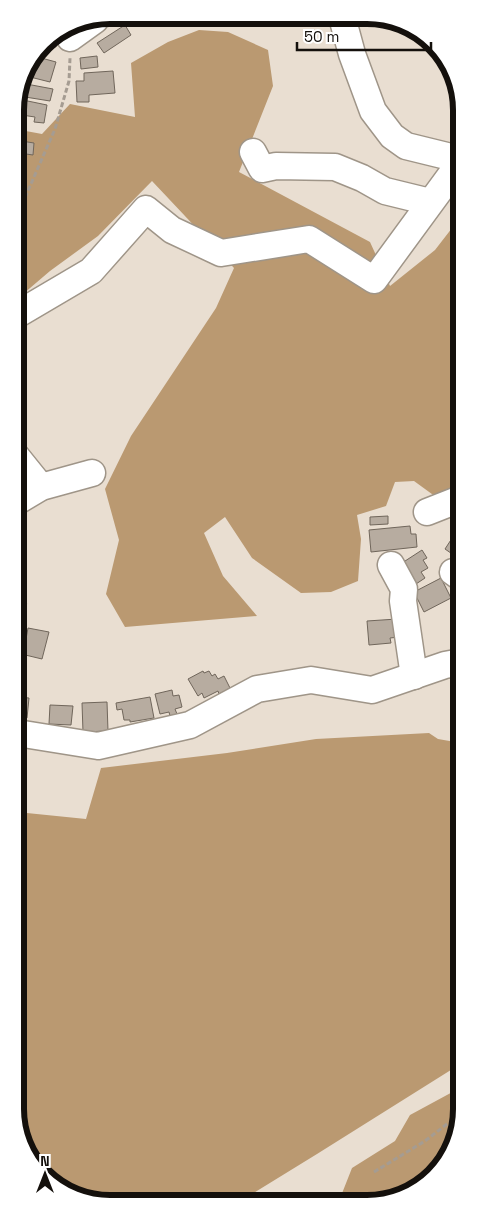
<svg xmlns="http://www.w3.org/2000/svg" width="477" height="1219" font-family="'Space Grotesk',sans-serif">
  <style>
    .forest { fill: #ba9971 }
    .building { fill: #b7aca0; stroke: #70665b }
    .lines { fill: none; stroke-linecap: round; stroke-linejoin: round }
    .minor-casing { stroke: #9f9588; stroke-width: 29 }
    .path { stroke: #a59c92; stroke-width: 3; stroke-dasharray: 5 2.5; stroke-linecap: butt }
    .minor { stroke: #fff; stroke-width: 26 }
    .rim { fill: none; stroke: #14100c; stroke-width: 6 }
  </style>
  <rect width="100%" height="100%" fill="#e9ded1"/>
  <!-- forest -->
  <g class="forest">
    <path d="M 199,30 L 228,32 L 268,50 L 273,86 L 239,172 L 370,242 L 390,286 L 435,250 L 459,219 L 460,492 L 436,497 L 414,481 L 395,482 L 386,506 L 357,515 L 361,539 L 358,581 L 331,592 L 301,593 L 252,558 L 225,517 L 204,533 L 223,576 L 257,616 L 125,627 L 106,594 L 119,540 L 105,489 L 131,436 L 216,308 L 234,268 L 152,181 L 98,236 L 50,271 L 16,300 L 15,129 L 42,134 L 70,104 L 135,117 L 131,63 L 168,42 Z"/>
    <path d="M 429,733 L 438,739 L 461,743 L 462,1063 L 317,1154 L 247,1197 L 235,1202 L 91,1202 L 47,1180 L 18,1134 L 17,812 L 86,819 L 101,768 L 227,753 L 316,739 Z"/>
    <path d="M 458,1089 L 462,1091 L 462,1115 L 442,1167 L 392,1201 L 339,1201 L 352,1168 L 395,1141 L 410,1115 Z"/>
  </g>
  <!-- building -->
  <g class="building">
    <path d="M 139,15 L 160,15 L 145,25 Z"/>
    <path d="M 125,25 L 131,35 L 104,53 L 97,43 Z"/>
    <path d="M 58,34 L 56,47 L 42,45 L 47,39 Z"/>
    <path d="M 34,56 L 56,62 L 50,82 L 26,76 L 30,61 Z"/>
    <path d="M 97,56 L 98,67 L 81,69 L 80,58 Z"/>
    <path d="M 113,71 L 115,93 L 89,95 L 89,102 L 77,102 L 76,81 L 84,81 L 84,73 Z"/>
    <path d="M 21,83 L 53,89 L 50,101 L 19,96 Z"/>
    <path d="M 18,99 L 47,105 L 44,123 L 34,122 L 35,117 L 15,114 Z"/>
    <path d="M 15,140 L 34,143 L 33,155 L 26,154 L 25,163 L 15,161 Z"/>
    <path d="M 17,396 L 26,409 L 16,416 L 16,397 Z"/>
    <path d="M 388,516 L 388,524 L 370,525 L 370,517 Z"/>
    <path d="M 410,526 L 411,534 L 416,534 L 417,547 L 371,552 L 369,530 Z"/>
    <path d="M 460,526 L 460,555 L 458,558 L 445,549 Z"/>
    <path d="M 422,550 L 427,558 L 423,560 L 428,568 L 421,572 L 425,578 L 416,584 L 402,563 Z"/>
    <path d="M 441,578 L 451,598 L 424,612 L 414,592 Z"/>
    <path d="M 397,619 L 399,637 L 390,638 L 391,643 L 369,645 L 367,621 Z"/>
    <path d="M 28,628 L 49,632 L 42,659 L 17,653 L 17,637 L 26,639 Z"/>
    <path d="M 203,671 L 204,673 L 209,671 L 212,676 L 215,674 L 218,679 L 224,676 L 230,688 L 219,694 L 218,691 L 204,698 L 202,693 L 198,696 L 188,679 Z"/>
    <path d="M 172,690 L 173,696 L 179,695 L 182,707 L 175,709 L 177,714 L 170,716 L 169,712 L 160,714 L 155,694 Z"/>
    <path d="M 17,697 L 29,698 L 27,718 L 17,717 Z"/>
    <path d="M 150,697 L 154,718 L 130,722 L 130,720 L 124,720 L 122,709 L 117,710 L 116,703 Z"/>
    <path d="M 107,702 L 108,731 L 83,732 L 82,703 Z"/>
    <path d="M 50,705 L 73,706 L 71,725 L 49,724 Z"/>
  </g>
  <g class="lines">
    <defs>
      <g id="minor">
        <path d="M 342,17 L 352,54 L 373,111 L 392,136 L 406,146 L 459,159"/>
        <path d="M 70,38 L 95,20"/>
        <path d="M 253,152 L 262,169 L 276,166 L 335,167 L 362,178 L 385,191 L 430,202"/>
        <path d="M 16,313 L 18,314 L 91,271 L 146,209 L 172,230 L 221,253 L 309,239 L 374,280 L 459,164"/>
        <path d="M 16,456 L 41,487"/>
        <path d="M 16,502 L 41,487 L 92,473"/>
        <path d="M 427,512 L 460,499"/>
        <path d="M 391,565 L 404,589 L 403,601 L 414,676"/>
        <path d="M 453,572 L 460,577"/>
        <path d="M 17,733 L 98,746 L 190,725 L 257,689 L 311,680 L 372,690 L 445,665 L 461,662"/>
      </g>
    </defs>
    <!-- minor casing -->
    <use href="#minor" class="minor-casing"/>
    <!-- path -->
    <g class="path">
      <path d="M 16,218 L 55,129 L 69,81 L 70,58"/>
      <path d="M 17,619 L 26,603"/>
      <path d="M 374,1172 L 425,1141 L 447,1124 L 462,1115"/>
    </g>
    <!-- minor -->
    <use href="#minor" class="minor"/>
  </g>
  <!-- crop -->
  <path d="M0 0H477V1219H0ZM110 24H367A86 86 0 0 1 453 110V1109A86 86 0 0 1 367 1195H110A86 86 0 0 1 24 1109V110A86 86 0 0 1 110 24Z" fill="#fff" fill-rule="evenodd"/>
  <path class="rim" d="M110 24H367A86 86 0 0 1 453 110V1109A86 86 0 0 1 367 1195H110A86 86 0 0 1 24 1109V110A86 86 0 0 1 110 24Z"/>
  <!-- north arrow -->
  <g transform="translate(45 1174)" stroke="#ffffff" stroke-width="4" paint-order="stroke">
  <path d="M0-4L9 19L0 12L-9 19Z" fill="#14100c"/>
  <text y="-8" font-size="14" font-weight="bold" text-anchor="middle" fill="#14100c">N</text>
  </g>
  <!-- scale -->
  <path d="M297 42v8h134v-8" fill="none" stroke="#14100c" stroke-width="2.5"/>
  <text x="304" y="42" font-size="15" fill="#14100c" stroke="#ffffff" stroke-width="4" paint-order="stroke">50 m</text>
</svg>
